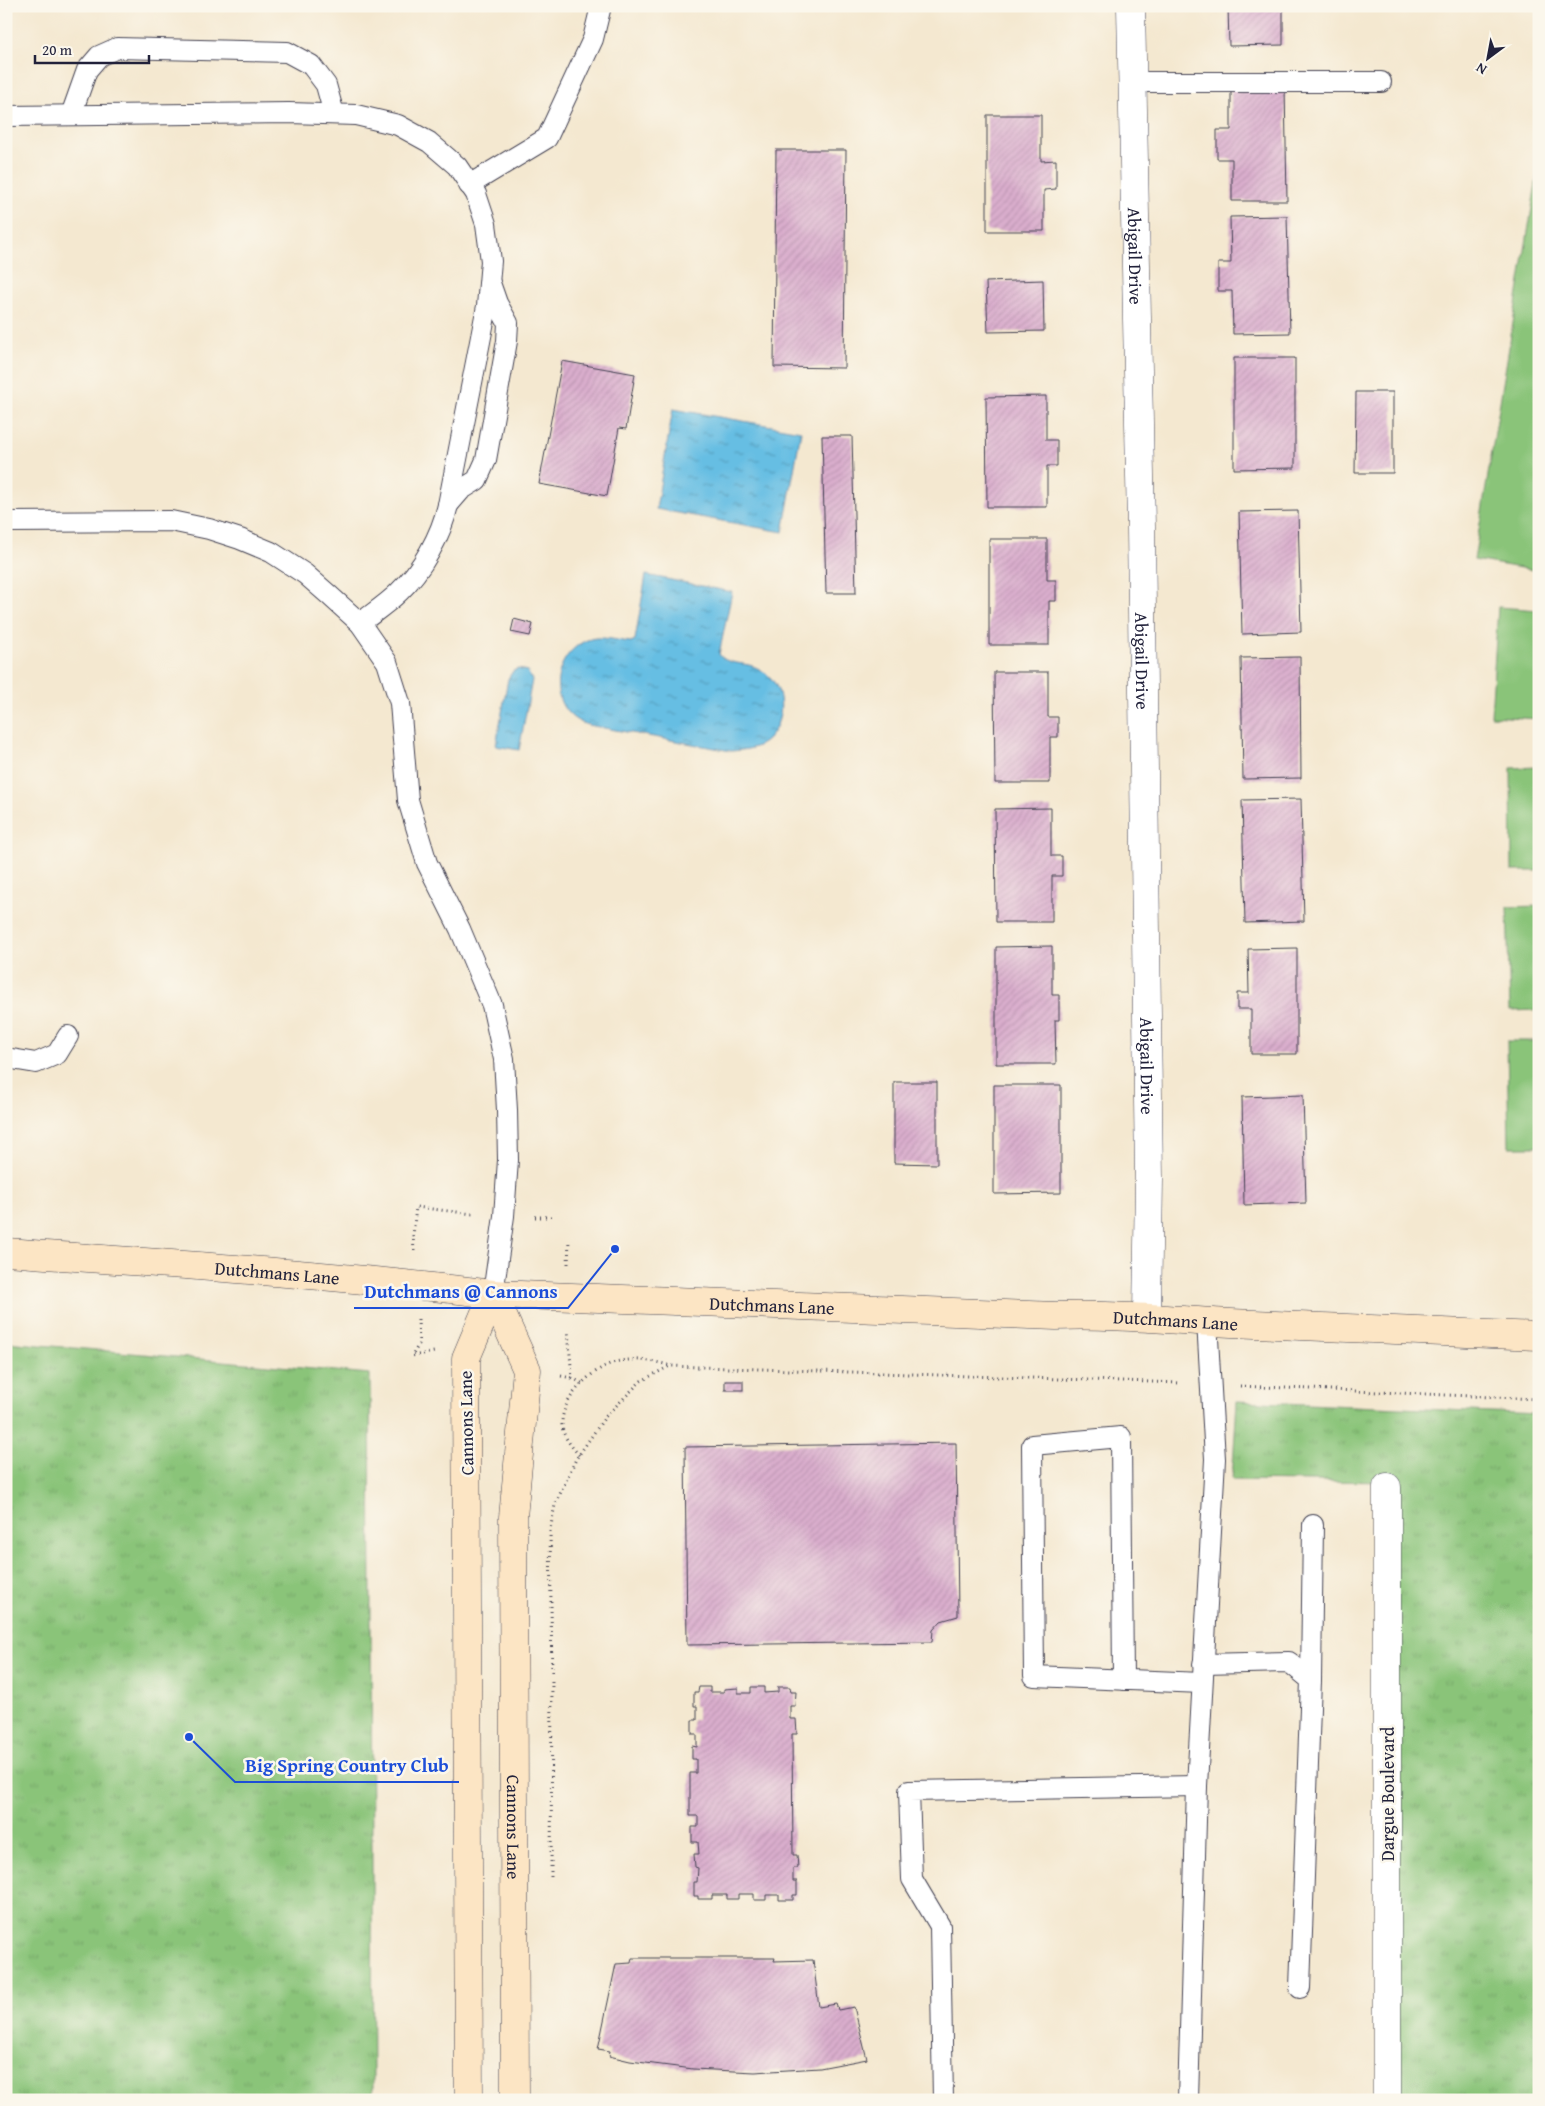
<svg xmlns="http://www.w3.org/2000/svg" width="1545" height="2106" font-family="'Gentium Book Plus',serif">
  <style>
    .grass { fill: url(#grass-tufts); stroke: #56735a }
    .park { fill: #8ac479; stroke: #56735a }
    .water { fill: url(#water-ripples); stroke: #44708f }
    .building { fill: url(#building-hatch) }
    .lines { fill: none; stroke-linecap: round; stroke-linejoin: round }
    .lane-casing { stroke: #424051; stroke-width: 22 }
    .street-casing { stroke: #424051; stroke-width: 29 }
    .secondary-casing { stroke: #424051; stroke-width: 29 }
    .path { stroke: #424051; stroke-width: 3; stroke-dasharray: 1 4; stroke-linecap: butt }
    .lane { stroke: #fff; stroke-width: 20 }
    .street { stroke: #fff; stroke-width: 28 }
    .secondary { stroke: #fce5c4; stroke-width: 28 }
    .labels { text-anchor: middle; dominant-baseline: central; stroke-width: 5; stroke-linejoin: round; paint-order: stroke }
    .street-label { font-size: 18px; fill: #22223b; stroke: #fbf7ec }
    .leader { fill: none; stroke: #1d4ed8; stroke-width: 2 }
    .callout-dot { fill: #1d4ed8; stroke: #fbf7ec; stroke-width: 2 }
    .callout-label { font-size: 19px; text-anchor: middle; font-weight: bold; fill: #1d4ed8; stroke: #fbf7ec; stroke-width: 5; stroke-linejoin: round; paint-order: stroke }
  </style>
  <defs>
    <pattern id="grass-tufts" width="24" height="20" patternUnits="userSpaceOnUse" patternTransform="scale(1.25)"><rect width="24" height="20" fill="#8ac479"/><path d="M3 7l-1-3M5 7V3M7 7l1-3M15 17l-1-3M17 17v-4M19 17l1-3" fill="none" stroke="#77a86a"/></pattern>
    <pattern id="water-ripples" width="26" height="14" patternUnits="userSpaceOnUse" patternTransform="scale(1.25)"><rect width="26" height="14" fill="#66bee3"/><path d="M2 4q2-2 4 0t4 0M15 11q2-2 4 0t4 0" fill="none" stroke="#549ab9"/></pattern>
    <pattern id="building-hatch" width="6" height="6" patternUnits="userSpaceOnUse" patternTransform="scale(1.25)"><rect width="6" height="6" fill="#daaecd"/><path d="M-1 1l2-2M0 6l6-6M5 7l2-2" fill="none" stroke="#bb95b1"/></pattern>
  </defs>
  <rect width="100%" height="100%" fill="#fbf7ec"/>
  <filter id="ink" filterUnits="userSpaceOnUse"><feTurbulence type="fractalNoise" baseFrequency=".02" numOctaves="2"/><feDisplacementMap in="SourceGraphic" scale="10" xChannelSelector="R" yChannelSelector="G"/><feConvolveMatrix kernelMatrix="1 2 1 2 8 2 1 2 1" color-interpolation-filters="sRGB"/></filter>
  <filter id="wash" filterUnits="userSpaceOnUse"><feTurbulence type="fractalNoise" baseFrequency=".0096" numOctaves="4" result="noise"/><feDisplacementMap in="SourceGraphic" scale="20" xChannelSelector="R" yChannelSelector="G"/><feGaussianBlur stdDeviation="1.12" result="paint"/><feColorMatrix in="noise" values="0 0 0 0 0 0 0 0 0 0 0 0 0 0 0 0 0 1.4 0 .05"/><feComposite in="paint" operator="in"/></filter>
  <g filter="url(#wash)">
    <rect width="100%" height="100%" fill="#f4e8d0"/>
    <!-- grass -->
    <g class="grass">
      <path d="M 6,1342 L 370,1374 L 373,2100 L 6,2100 Z"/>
      <path d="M 1237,1401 L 1539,1414 L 1539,2100 L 1394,2100 L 1393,1482 L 1232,1480 Z"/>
    </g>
    <!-- park -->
    <g class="park">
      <path d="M 1539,165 L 1539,571 L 1474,560 Z"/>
      <path d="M 1498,607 L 1539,610 L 1539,719 L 1491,716 Z"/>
      <path d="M 1539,767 L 1539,871 L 1512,871 L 1511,768 Z"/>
      <path d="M 1539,906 L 1539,1010 L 1510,1011 L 1507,907 Z"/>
      <path d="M 1507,1041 L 1539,1041 L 1539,1147 L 1509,1147 Z"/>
    </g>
    <!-- water -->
    <g class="water">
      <path d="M 673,409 L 801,431 L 783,532 L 656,509 Z"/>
      <path d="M 646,575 L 732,592 L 719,654 C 725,665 744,662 755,667 C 785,679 788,717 768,739 C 758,749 744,750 731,751 L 588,725 C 547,713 549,659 585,641 C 598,634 617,641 631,642 L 635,640 Z"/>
      <path d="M 518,669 L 527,671 L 532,680 L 519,750 L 496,746 L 508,679 L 513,671 Z"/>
    </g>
    <g id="blocks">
      <!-- building -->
      <g class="building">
        <path d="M 1228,6 L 1283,6 L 1283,45 L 1229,46 Z"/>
        <path d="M 1231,87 L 1285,87 L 1287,201 L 1232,201 L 1232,159 L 1217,159 L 1217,130 L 1231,130 Z"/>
        <path d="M 987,115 L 1041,115 L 1041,161 L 1056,160 L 1056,189 L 1044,190 L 1044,231 L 987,231 Z"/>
        <path d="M 776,150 L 846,150 L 844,368 L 774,367 Z"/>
        <path d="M 1287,216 L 1290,333 L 1233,334 L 1232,291 L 1218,291 L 1218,263 L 1231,263 L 1230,217 Z"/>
        <path d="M 1043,280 L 1044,331 L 988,332 L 986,282 Z"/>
        <path d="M 1234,358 L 1295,358 L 1295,468 L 1234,469 Z"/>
        <path d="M 562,361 L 635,374 L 626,429 L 619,428 L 607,496 L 539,484 Z"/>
        <path d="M 1356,392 L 1393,392 L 1393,473 L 1355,473 Z"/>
        <path d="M 1046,396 L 1046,440 L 1057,440 L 1057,466 L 1047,466 L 1047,507 L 987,507 L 986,397 Z"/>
        <path d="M 822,436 L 852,436 L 856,593 L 826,593 Z"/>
        <path d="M 1298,511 L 1301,632 L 1242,634 L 1239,512 Z"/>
        <path d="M 989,539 L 1047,539 L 1047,580 L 1056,580 L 1056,601 L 1049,601 L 1049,645 L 989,645 Z"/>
        <path d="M 514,619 L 533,624 L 530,636 L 511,632 Z"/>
        <path d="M 1300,657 L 1301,778 L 1243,779 L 1241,658 Z"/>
        <path d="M 994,672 L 1048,672 L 1048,717 L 1058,717 L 1058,737 L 1050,737 L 1050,783 L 995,783 Z"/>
        <path d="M 1301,799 L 1304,921 L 1245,923 L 1242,800 Z"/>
        <path d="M 1051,808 L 1051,856 L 1062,856 L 1062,876 L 1052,876 L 1052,922 L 996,922 L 995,809 Z"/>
        <path d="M 1052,946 L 1052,995 L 1059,995 L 1059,1020 L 1055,1020 L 1056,1064 L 996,1064 L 996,947 Z"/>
        <path d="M 1297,948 L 1297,1054 L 1251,1054 L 1251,1009 L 1237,1009 L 1237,993 L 1249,993 L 1248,949 Z"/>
        <path d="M 894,1082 L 937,1082 L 937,1164 L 894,1163 Z"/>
        <path d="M 994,1085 L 1061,1085 L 1061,1193 L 994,1194 Z"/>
        <path d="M 1303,1095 L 1306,1203 L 1244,1205 L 1242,1097 Z"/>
        <rect x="725" y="1381" width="18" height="9"/>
        <path d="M 956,1443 L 958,1616 L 941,1621 L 933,1630 L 932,1642 L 687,1645 L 685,1447 Z"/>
        <path d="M 699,1687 L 710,1687 L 710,1692 L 724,1692 L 724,1689 L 738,1688 L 738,1693 L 751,1693 L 751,1687 L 764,1687 L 764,1693 L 778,1692 L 778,1687 L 790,1687 L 791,1692 L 796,1692 L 795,1706 L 790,1706 L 790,1719 L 796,1719 L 797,1734 L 792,1734 L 793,1855 L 797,1855 L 798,1868 L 793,1868 L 793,1881 L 797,1881 L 797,1895 L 793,1895 L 793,1900 L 779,1900 L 779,1895 L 766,1895 L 766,1900 L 754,1900 L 754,1894 L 738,1894 L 738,1899 L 727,1899 L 727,1895 L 712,1895 L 712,1899 L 698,1899 L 698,1896 L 694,1896 L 694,1882 L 697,1882 L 698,1868 L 695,1867 L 694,1854 L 699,1854 L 698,1842 L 692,1842 L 692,1827 L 698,1827 L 698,1816 L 690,1816 L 690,1773 L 696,1773 L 696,1759 L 692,1759 L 692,1746 L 697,1747 L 697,1734 L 692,1734 L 692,1720 L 697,1720 L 697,1706 L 694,1706 L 694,1692 L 698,1692 Z"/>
        <path d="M 632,1958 L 775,1958 L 774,1961 L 813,1960 L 819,2007 L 836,2004 L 838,2010 L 854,2007 L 867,2059 L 820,2068 L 755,2072 L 693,2069 L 630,2061 L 609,2056 L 610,2051 L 598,2049 L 616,1964 L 631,1963 Z"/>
      </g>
    </g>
  </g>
  <g filter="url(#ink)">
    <use href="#blocks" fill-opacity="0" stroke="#424051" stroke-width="1"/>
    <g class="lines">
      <defs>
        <g id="lane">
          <path d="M 1133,82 L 1381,82"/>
          <path d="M 71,115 L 87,70 L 99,56 L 117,48 L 287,52 L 311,65 L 326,85 L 334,114"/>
          <path d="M 6,116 L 289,113 L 356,115 L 398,125 L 429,142 L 457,166 L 476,194 L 486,224 L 491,261 L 487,306 L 448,505 C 441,536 422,570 399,592 C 387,604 373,613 360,623"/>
          <path d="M 469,185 L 547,138 L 593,39 L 601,6"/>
          <path d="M 448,505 L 461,490 L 477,480 L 486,460 L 507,341 L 508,323 L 497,303 L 490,283"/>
          <path d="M 6,522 L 171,521 L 209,529 L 240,539 L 271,552 L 305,574 L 329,595 L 360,623 L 387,662 L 400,703 L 408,800 L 427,863 L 460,929 L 492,1005 L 504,1059 L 507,1110 L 508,1160 L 504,1216 L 493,1294"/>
          <path d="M 6,1058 L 36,1063 L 57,1054 L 68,1036"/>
          <path d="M 1203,1664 L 1289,1662 L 1311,1680 L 1300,1988"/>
          <path d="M 1123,1680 L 1121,1437 L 1032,1445 L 1034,1676 L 1202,1683"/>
          <path d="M 1311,1680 L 1313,1525"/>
          <path d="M 943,2100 L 940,1926 L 912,1879 L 909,1791 L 1197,1786"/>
          <path d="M 1188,2100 L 1197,1786 L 1215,1459 L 1207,1321"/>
        </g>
        <g id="street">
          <path id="s1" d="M 1131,6 L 1141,527 L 1149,1179 L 1147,1316"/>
          <path d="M 1387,2100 L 1387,1487"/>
        </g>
        <g id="secondary">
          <path id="s2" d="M 6,1252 C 169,1264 331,1274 493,1294 L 1056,1316 C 1115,1314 1172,1320 1231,1323 C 1333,1328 1436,1332 1539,1336"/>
          <path id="s3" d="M 493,1294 L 527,1370 L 513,1517 L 515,2100"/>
          <path d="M 469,2100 L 466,1358 L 493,1294"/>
        </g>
      </defs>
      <!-- lane casing -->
      <use href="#lane" class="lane-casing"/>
      <!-- street casing -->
      <use href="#street" class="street-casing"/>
      <!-- secondary casing -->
      <use href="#secondary" class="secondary-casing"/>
      <!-- path -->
      <g class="path">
        <path d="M 535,1217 L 551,1217"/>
        <path d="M 414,1251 L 413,1236 L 416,1207 L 473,1214"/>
        <path d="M 568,1264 L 569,1240"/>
        <path d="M 418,1319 L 419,1344 L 412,1356 L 434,1352"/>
        <path d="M 561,1376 L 572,1378 L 568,1331"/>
        <path d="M 572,1378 L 582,1383"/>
        <path d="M 1240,1386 L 1539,1399"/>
        <path d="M 579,1455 C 571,1446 561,1434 562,1422 C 563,1396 595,1365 620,1361 C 637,1358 652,1361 669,1365"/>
        <path d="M 551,1877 L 552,1677 L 550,1530 L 555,1505 L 576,1459 L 605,1417 L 641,1381 L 670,1366 L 1181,1383"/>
      </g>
      <!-- lane -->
      <use href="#lane" class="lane"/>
      <!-- street -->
      <use href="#street" class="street"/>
      <!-- secondary -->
      <use href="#secondary" class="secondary"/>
    </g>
  </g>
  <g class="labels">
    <!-- street labels -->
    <g class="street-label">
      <text stroke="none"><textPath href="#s1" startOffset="250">Abigail Drive</textPath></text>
      <text stroke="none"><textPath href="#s1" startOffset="655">Abigail Drive</textPath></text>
      <text stroke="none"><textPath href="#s1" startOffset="1060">Abigail Drive</textPath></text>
      <text stroke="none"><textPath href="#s2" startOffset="272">Dutchmans Lane</textPath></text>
      <text stroke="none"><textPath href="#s2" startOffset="768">Dutchmans Lane</textPath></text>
      <text stroke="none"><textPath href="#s2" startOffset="1172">Dutchmans Lane</textPath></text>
      <text transform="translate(466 1423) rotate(-91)">Cannons Lane</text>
      <text transform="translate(1387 1794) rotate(-90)">Dargue Boulevard</text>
      <text stroke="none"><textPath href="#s3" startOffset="541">Cannons Lane</textPath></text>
    </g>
  </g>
  <!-- callouts -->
  <path class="leader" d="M615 1249L568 1308H354M189 1737L235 1782H459"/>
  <g class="callout-dot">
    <circle cx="615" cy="1249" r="5"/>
    <circle cx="189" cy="1737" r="5"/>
  </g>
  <g class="callout-label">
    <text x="461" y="1298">Dutchmans @ Cannons</text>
    <text x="347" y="1772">Big Spring Country Club</text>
  </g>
  <!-- margin -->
  <rect width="1545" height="2106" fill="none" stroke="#fbf7ec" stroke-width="25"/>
  <!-- north arrow -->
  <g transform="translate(1488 58) rotate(212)" stroke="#fbf7ec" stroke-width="4" paint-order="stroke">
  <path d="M0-4L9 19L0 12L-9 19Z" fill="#22223b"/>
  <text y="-8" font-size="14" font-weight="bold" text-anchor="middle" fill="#22223b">N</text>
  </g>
  <!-- scale -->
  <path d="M35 55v8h114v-8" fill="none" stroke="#22223b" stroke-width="2.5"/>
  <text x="42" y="55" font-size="15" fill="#22223b" stroke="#fbf7ec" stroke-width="4" paint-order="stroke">20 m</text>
</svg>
